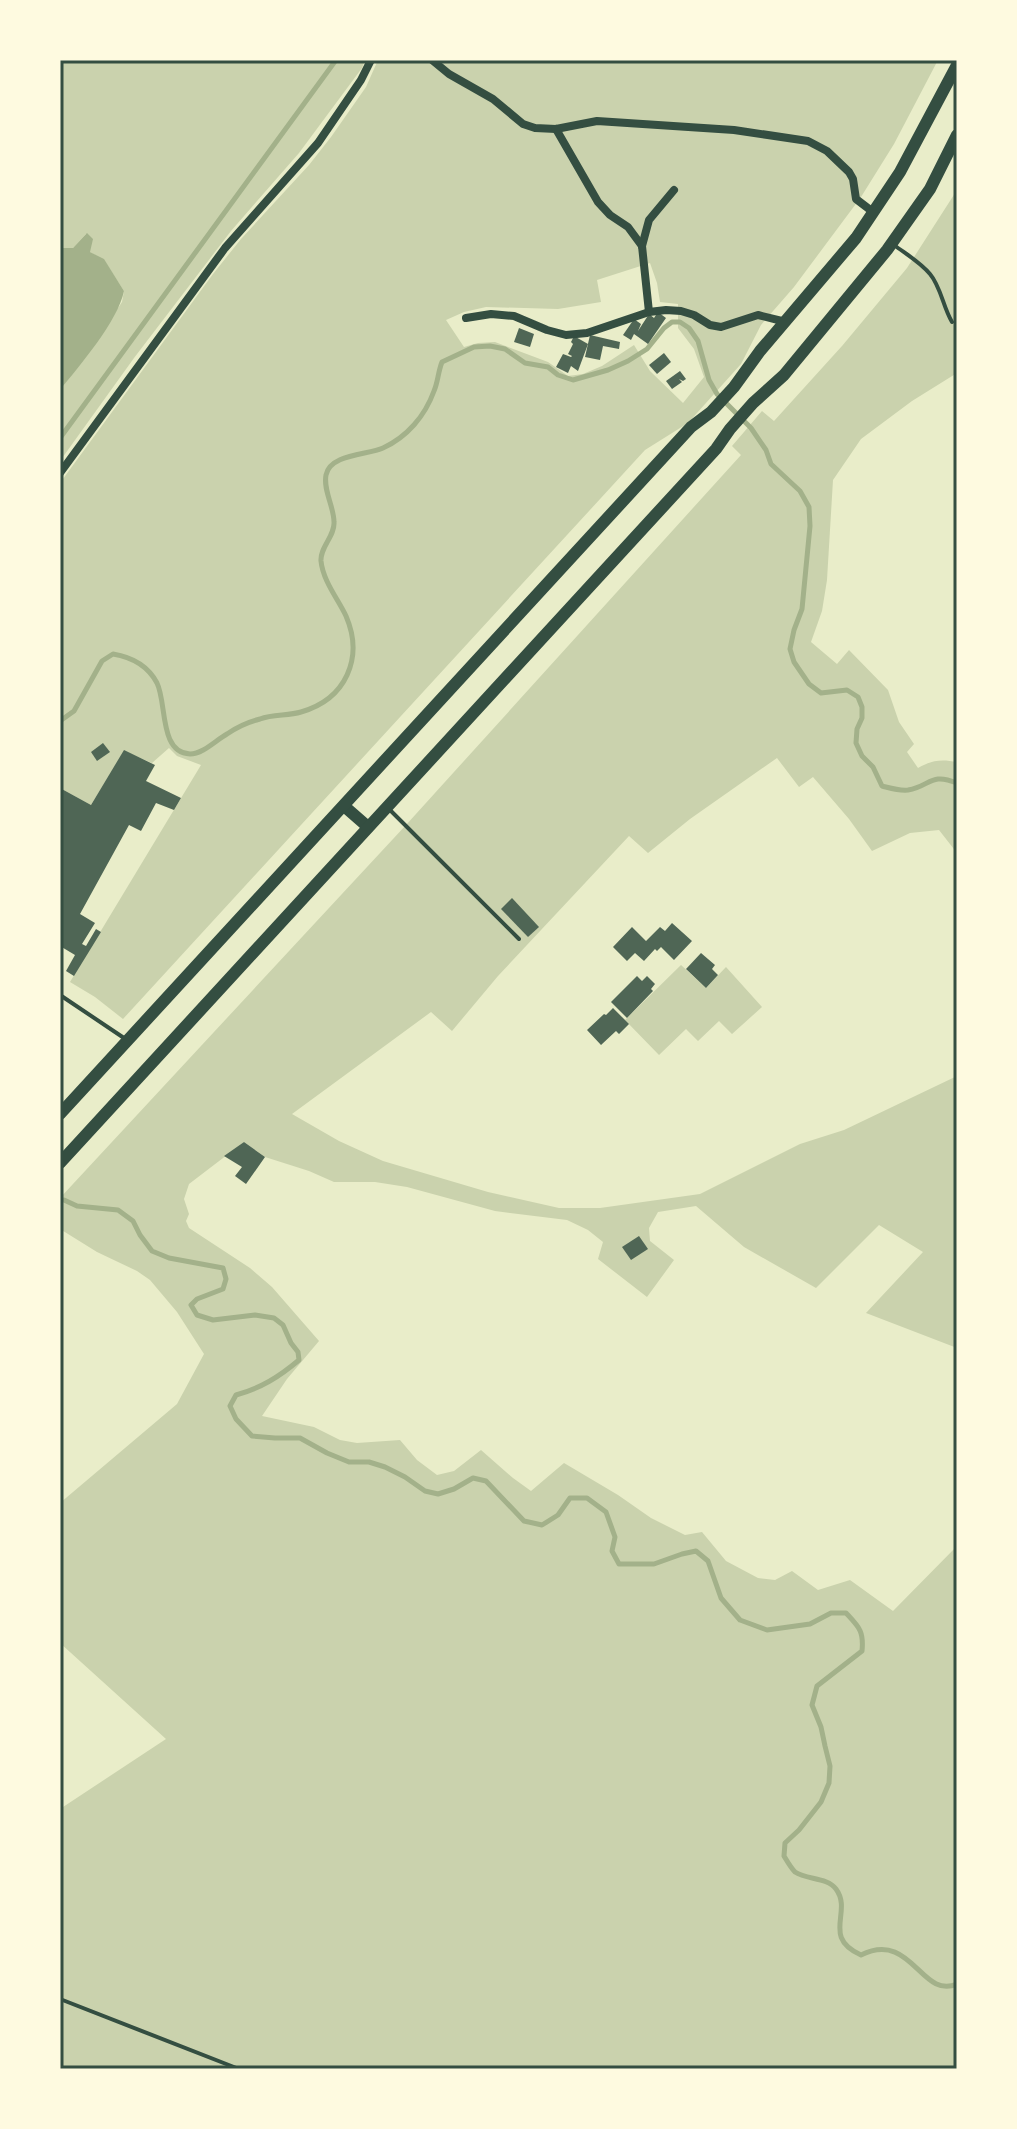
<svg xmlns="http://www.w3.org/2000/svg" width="1017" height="2129" font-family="'IBM Plex Sans',sans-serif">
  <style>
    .green { fill: #cad2ad; fill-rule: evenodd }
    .water { fill: #a3b18a }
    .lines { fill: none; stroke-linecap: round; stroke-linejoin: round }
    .stream { stroke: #a3b18a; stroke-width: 5 }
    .building { fill: #4f6655 }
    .service { stroke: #344e41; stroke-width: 4 }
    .minor { stroke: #344e41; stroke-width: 8 }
    .primary { stroke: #344e41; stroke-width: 12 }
    .neatline { fill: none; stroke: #344e41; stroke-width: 3 }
  </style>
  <rect width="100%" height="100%" fill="#e9edc9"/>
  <!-- green -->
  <g class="green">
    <path d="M 60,60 L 365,60 L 362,68 L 299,153 L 231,231 L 134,358 L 60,461 L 60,390 L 96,341 L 122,302 L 124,291 L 104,260 L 90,252 L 86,234 L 73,248 L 60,248 Z"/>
    <path d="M 378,60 L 938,60 L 894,144 L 861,197 L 794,287 L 761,325 L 741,364 L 688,423 L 645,450 L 123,1019 L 95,997 L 70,982 L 201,765 L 177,756 L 169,748 L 152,763 L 124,751 L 91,805 L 60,788 L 60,483 L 213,274 L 241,239 L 309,165 L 331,137 L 366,87 ZM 650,263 L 657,283 L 660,302 L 678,304 L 678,328 L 694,349 L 704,377 L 683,403 L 650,371 L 634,345 L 602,366 L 583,374 L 568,376 L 548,362 L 495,342 L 478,343 L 464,347 L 446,320 L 464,312 L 486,307 L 558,309 L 601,302 L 597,280 Z"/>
    <path d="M 957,190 L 957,373 L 912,401 L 861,439 L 833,480 L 827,580 L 822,611 L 811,642 L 837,664 L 849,650 L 888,690 L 899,722 L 914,744 L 907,752 L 918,768 C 932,760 941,759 957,762 L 957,853 L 939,830 L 910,833 L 872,851 L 849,819 L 813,777 L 799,787 L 777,758 L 690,819 L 648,853 L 629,836 L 498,976 L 452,1031 L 431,1012 L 292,1114 L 339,1141 L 383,1161 L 488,1192 L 559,1208 L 600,1208 L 700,1194 L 800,1144 L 844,1130 L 957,1076 L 957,1348 L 866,1313 L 923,1252 L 879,1225 L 816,1288 L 744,1247 L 696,1206 L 658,1212 L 649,1228 L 650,1241 L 674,1260 L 647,1297 L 598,1259 L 603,1242 L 588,1230 L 567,1220 L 495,1211 L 407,1187 L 375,1182 L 334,1182 L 309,1171 L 265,1157 L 244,1142 L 189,1184 L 184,1199 L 189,1214 L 186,1221 L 189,1228 L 250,1268 L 272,1287 L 319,1341 L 287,1379 L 262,1416 L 314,1427 L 340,1440 L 357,1443 L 400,1440 L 417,1460 L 437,1475 L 454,1471 L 481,1450 L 513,1478 L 531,1491 L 564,1463 L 618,1495 L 651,1518 L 685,1535 L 702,1532 L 726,1561 L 758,1578 L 775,1580 L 792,1571 L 818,1590 L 850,1580 L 893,1611 L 957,1546 L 957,2069 L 60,2069 L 60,1809 L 166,1739 L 60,1643 L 60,1503 L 177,1404 L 204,1354 L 177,1312 L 150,1280 L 137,1271 L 97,1252 L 60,1229 L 60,1198 L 406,825 L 741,455 L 732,446 L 762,411 L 774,421 L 842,346 L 907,268 Z"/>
    <path d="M 681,965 L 706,988 L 726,967 L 762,1007 L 732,1034 L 719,1021 L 698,1041 L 686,1029 L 659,1055 L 625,1020 Z"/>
  </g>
  <!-- water -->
  <path class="water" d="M 87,233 L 93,239 L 90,252 L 104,259 L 124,291 C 118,321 80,365 60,390 L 60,248 L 73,248 Z"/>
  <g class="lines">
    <!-- stream -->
    <g class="stream">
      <path d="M 60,438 L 336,60"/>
      <path d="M 60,721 L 74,711 L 102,661 L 113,654 C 131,657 148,666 157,683 C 167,703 159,753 190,754 C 203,754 216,740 227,734 C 237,727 248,722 260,719 C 273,714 288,716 301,712 C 346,699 364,658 346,616 C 338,599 323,581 321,561 C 320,547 335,536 334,522 C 334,507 323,490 326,475 C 330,454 367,455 383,448 C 407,437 425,416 434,391 C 438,382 438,372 442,362 L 474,347 L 490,346 L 505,349 L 525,363 L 548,367 L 558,375 L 573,380 L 608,370 L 628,361 L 647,349 L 664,328 L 672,322 L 680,322 L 689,328 L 698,341 L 709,380 L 717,394 L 751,428 L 766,450 L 771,464 L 800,491 L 809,507 L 810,526 L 802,609 L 794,630 L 790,649 L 794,662 L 809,684 L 821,693 L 847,690 L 858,697 L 862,707 L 862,718 L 857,729 L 856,743 L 862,756 L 873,767 L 882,786 C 890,788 899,791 908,790 C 931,786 930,772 957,783"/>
      <path d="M 64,1200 L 77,1206 L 118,1210 L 133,1221 L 140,1235 L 152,1251 L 169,1258 L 223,1268 L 226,1279 L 223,1289 L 197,1299 L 191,1305 L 197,1315 L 213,1320 L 255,1315 L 274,1318 L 283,1325 L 291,1343 L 298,1352 L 299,1360 C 279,1377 261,1388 236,1395 L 230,1406 L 236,1419 L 252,1436 L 275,1438 L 300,1438 L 327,1453 L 349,1462 L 369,1462 L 385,1467 L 405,1477 L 425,1491 L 438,1494 L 454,1489 L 473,1478 L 486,1481 L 524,1521 L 542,1525 L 558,1515 L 570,1498 L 587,1498 L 606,1512 L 615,1537 L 612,1551 L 619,1564 L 654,1564 L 682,1554 L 696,1551 L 708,1561 L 721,1598 L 740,1620 L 767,1630 L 810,1624 L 831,1613 L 846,1613 C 859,1627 864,1631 862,1651 L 817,1686 L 812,1705 L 821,1727 L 825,1746 L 830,1766 L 829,1783 L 821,1802 L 799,1830 L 785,1843 L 784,1856 C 787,1861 791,1868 795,1872 C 807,1880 827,1877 836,1889 C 853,1912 821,1937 861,1955 C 912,1930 921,2000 957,1984"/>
    </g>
  </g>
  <!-- building -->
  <g class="building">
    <path d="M 658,312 L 666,318 L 648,344 L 634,334 L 631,340 L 623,335 L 634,319 L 641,324 L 638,331 L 649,314 L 654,318 Z"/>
    <path d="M 519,328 L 534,334 L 530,347 L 514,342 Z"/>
    <path d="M 590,335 L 620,342 L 619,349 L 603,346 L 600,360 L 585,357 Z"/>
    <path d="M 574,336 L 588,344 L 578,371 L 571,366 L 568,373 L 556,367 L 563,354 L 571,357 L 572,356 L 568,354 L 573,344 L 571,342 Z"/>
    <path d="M 664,353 L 671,362 L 657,374 L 649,365 Z"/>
    <path d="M 680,371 L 686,379 L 683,381 L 679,379 L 682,382 L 672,389 L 666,381 Z"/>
    <path d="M 103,743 L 110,752 L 97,761 L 91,752 Z"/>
    <path d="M 124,750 L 155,765 L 146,781 L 181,798 L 174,810 L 156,803 L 141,831 L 129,825 L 80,914 L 95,923 L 82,944 L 86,946 L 96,929 L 101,932 L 74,976 L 66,971 L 75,955 L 60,946 L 60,788 L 91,805 Z"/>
    <path d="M 512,898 L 539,927 L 528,937 L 501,909 Z"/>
    <path d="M 672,923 L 692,941 L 674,960 L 661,947 L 657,951 L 655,949 L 644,961 L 635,953 L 627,961 L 613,947 L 632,927 L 646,941 L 660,927 L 665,931 Z"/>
    <path d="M 701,953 L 715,965 L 712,969 L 718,975 L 706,988 L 686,969 Z"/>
    <path d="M 637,976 L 642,981 L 647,976 L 655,984 L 651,989 L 653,991 L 627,1018 L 611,1002 Z"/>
    <path d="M 613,1008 L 629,1024 L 619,1034 L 616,1031 L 601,1045 L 587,1030 L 604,1014 L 606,1015 Z"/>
    <path d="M 244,1142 L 265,1157 L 246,1184 L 235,1176 L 242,1167 L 224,1156 Z"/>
    <path d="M 639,1236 L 648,1249 L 631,1260 L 622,1247 Z"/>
  </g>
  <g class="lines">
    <!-- service -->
    <g class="service">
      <path d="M 894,245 C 906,254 920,262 930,274 C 941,287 943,307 952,322"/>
      <path d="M 388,808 L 519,939"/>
      <path d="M 60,995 L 124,1038"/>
      <path d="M 60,1999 L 239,2069"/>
    </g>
    <!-- minor -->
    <g class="minor">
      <path d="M 432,60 L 449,74 L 493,99 L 523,124 L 535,128 L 556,129 L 597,121 L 734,130 L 808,141 L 827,151 L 849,172 L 853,179 L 856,199 L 873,212"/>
      <path d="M 556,129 L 598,202 L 610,215 L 628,227 L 642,246 L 649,312"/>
      <path d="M 642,246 L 649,220 L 674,190"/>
      <path d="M 466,318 L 491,314 L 514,316 L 547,330 L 566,335 L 587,333 L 649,312 L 666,310 L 681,311 L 694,315 L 710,325 L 721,327 L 758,315 L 786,322"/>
      <path d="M 60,473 L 225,248 L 318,143 L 361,80 L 371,60"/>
    </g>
    <!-- primary -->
    <g class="primary">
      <path d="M 344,806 L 368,827"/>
      <path d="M 60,1114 L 691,427 L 711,412 L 734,387 L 760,351 L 856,238 L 900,172 L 957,65"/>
      <path d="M 60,1163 L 716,449 L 730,429 L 753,403 L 784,375 L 887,250 L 930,189 L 957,135"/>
    </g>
  </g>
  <!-- border -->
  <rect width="1017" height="2129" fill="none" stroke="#fefae0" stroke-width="124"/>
  <rect x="62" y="62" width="893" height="2005" class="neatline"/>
</svg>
